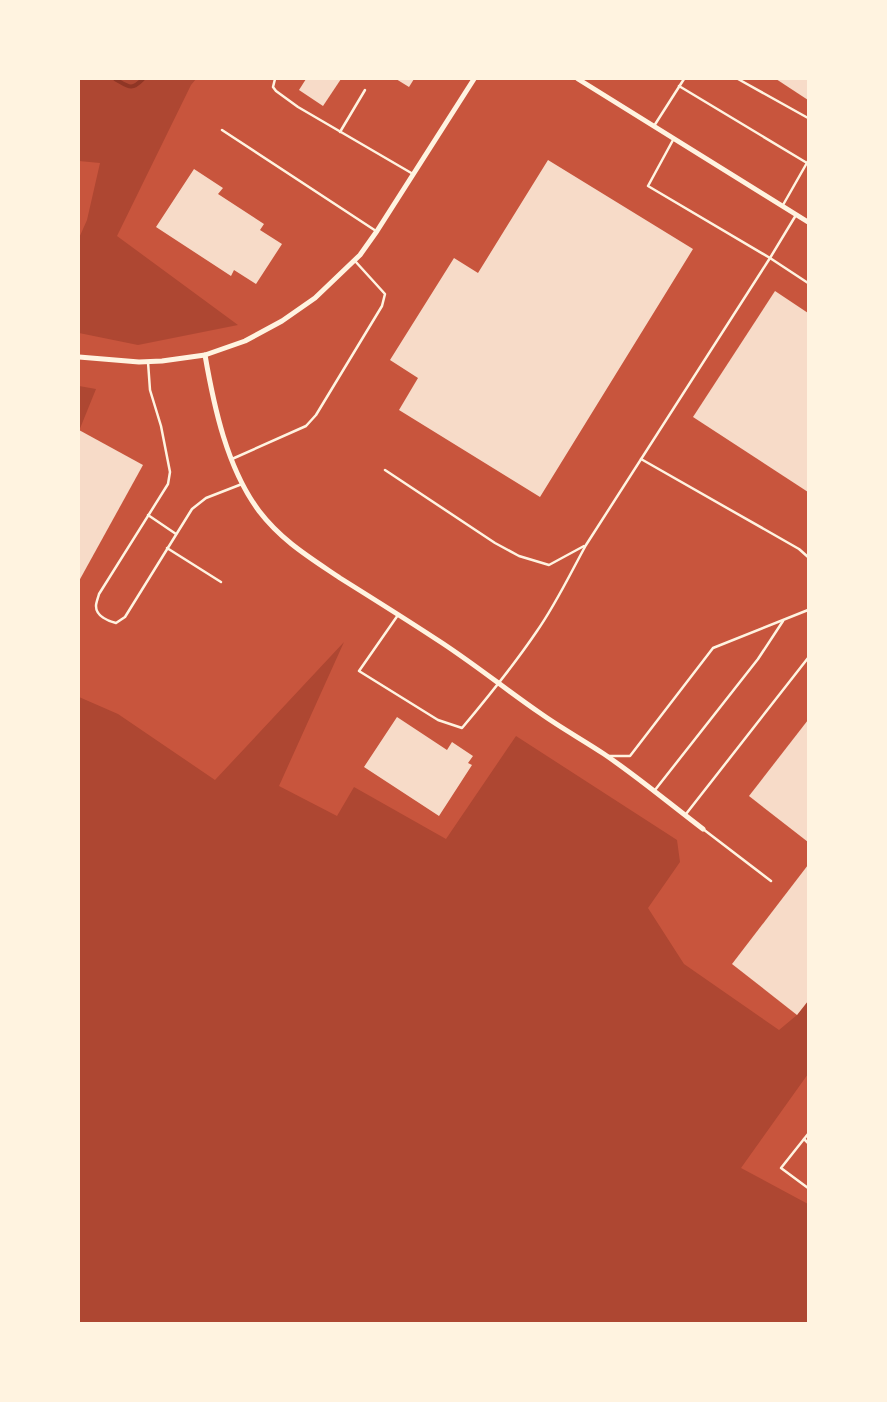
<svg xmlns="http://www.w3.org/2000/svg" width="887" height="1402" font-family="Overpass,sans-serif">
  <style>
    .green { fill: #ae4732 }
    .lines { fill: none; stroke-linecap: round; stroke-linejoin: round }
    .stream { stroke: #8f3625; stroke-width: 4 }
    .building { fill: #f7dbc8 }
    .service { stroke: #fff3e0; stroke-width: 2.5 }
    .minor { stroke: #fff3e0; stroke-width: 5 }
  </style>
  <rect width="100%" height="100%" fill="#c8553d"/>
  <!-- green -->
  <g class="green">
    <path d="M 79,79 L 196,79 L 191,85 L 117,236 L 238,325 L 138,345 L 79,333 L 79,238 L 87,220 L 100,163 L 79,161 Z"/>
    <path d="M 79,386 L 96,389 L 79,431 Z"/>
    <path d="M 344,642 L 279,786 L 337,816 L 354,787 L 446,839 L 516,736 L 677,840 L 680,862 L 648,908 L 684,964 L 779,1030 L 797,1015 L 808,1001 L 808,1074 L 741,1168 L 808,1204 L 808,1323 L 79,1323 L 79,697 L 118,714 L 215,780 Z"/>
  </g>
  <g class="lines">
    <!-- stream -->
    <path class="stream" d="M 115,79 C 129,87 131,91 143,79"/>
  </g>
  <!-- building -->
  <g class="building">
    <path d="M 306,79 L 341,79 L 323,106 L 299,90 Z"/>
    <path d="M 396,79 L 414,79 L 409,87 Z"/>
    <path d="M 776,79 L 808,79 L 808,100 Z"/>
    <path d="M 548,160 L 693,249 L 540,497 L 399,410 L 418,378 L 390,360 L 454,258 L 478,273 Z"/>
    <path d="M 194,169 L 223,188 L 218,194 L 264,224 L 260,230 L 282,244 L 256,284 L 234,270 L 231,276 L 156,227 Z"/>
    <path d="M 775,291 L 808,313 L 808,492 L 693,417 Z"/>
    <path d="M 79,430 L 143,465 L 79,581 Z"/>
    <path d="M 397,717 L 447,750 L 452,742 L 473,756 L 468,763 L 472,765 L 439,816 L 364,767 Z"/>
    <path d="M 808,720 L 808,842 L 749,796 Z"/>
    <path d="M 808,865 L 808,1001 L 797,1015 L 732,964 Z"/>
  </g>
  <g class="lines">
    <!-- service -->
    <g class="service">
      <path d="M 275,79 L 273,87 L 276,91 L 298,107 L 413,174"/>
      <path d="M 738,79 L 808,118"/>
      <path d="M 679,86 L 807,163"/>
      <path d="M 654,126 L 684,79"/>
      <path d="M 222,130 L 376,231"/>
      <path d="M 340,132 L 365,90"/>
      <path d="M 673,140 L 648,186 L 770,258 L 808,283"/>
      <path d="M 783,205 L 808,161"/>
      <path d="M 148,362 L 150,390 L 161,426 L 170,472 L 168,484 L 99,594 C 98,598 96,603 96,606 C 96,616 108,621 116,623 L 125,617 L 192,509 L 206,498 L 242,484"/>
      <path d="M 232,459 L 306,426 L 316,415 L 382,306 L 385,294 L 355,261"/>
      <path d="M 641,459 L 799,549 L 808,557"/>
      <path d="M 385,470 L 495,543 L 519,556 L 549,565 L 584,546"/>
      <path d="M 148,515 L 176,534"/>
      <path d="M 167,548 L 221,582"/>
      <path d="M 398,615 L 359,671 L 438,720 L 462,728 C 488,697 514,665 537,631 C 556,604 570,574 586,545 L 770,258 L 796,215"/>
      <path d="M 607,756 L 630,756 L 713,648 L 808,610"/>
      <path d="M 655,790 L 758,659 L 783,621"/>
      <path d="M 686,814 L 808,658"/>
      <path d="M 703,829 L 771,881"/>
      <path d="M 804,1139 L 808,1134"/>
      <path d="M 808,1143 L 804,1139 L 781,1168 L 808,1188"/>
    </g>
    <!-- minor -->
    <g class="minor">
      <path d="M 578,79 L 808,222"/>
      <path d="M 205,355 C 214,407 227,468 259,511 C 282,541 309,557 340,578 C 372,598 404,618 436,639 C 472,662 505,689 540,713 C 561,728 583,740 604,754 C 638,777 670,804 703,829"/>
      <path d="M 79,357 L 139,362 L 162,361 L 205,355 L 245,341 L 282,321 L 315,298 L 360,255 L 377,231 L 474,79"/>
    </g>
  </g>
  <!-- border -->
  <rect width="887" height="1402" fill="none" stroke="#fff3e0" stroke-width="160"/>
</svg>
